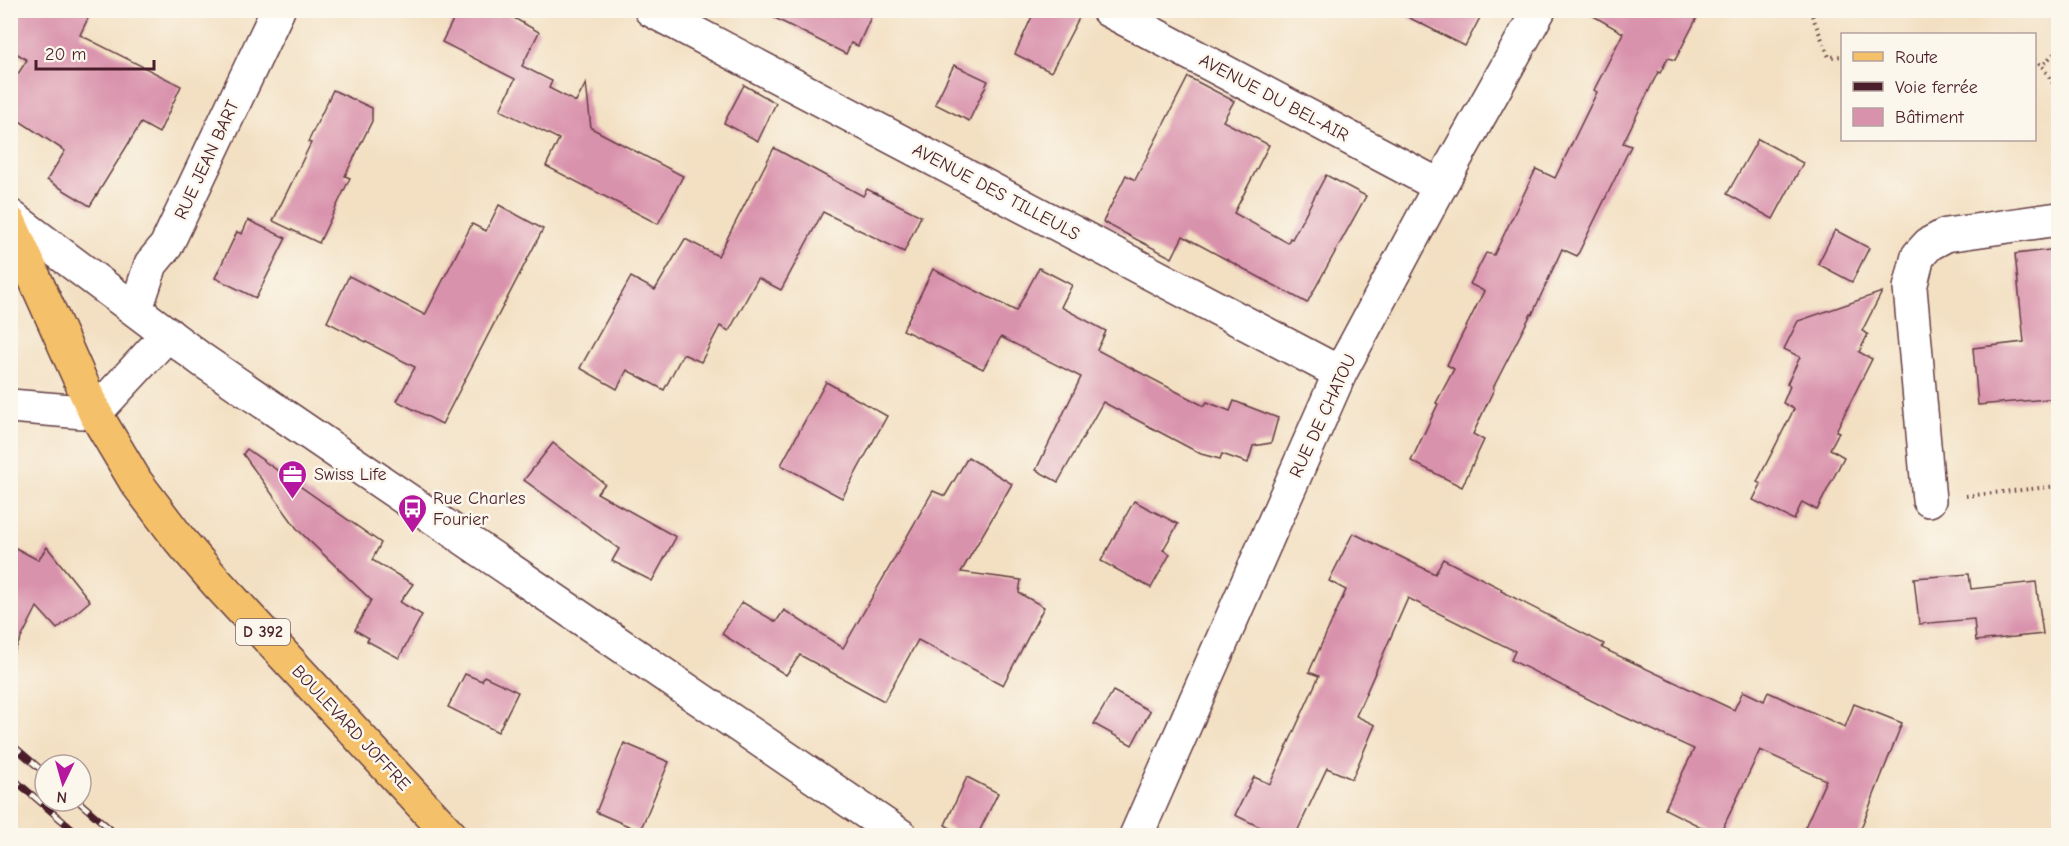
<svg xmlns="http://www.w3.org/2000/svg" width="2069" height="846" font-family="'Comic Neue',sans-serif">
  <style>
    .building { fill: #d992ac }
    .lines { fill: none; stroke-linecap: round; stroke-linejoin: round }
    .minor-casing { stroke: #633c42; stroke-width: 36 }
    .major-casing { stroke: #633c42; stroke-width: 36 }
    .path { stroke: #633c42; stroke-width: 4; stroke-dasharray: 1.5 4.5; stroke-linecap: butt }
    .minor { stroke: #fff; stroke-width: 33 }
    .major { stroke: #f4c16a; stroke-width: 33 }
    .rail-casing { stroke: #4a1f2b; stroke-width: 7 }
    .rail { stroke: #fbf7ec; stroke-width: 4.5; stroke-dasharray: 14; stroke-linecap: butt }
    .labels { text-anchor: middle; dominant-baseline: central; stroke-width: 5; stroke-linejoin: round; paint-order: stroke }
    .shield { fill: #fbf7ec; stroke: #7f6065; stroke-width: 1.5 }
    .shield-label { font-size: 16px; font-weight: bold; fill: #4a1f2b }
    .street-label { font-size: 18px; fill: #4a1f2b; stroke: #fbf7ec }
    .poi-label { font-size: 18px; fill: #4a1f2b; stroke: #fbf7ec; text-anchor: start }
  </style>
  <rect width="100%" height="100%" fill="#fbf7ec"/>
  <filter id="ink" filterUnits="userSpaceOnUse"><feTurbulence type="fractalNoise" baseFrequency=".0167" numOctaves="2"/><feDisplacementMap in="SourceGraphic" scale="12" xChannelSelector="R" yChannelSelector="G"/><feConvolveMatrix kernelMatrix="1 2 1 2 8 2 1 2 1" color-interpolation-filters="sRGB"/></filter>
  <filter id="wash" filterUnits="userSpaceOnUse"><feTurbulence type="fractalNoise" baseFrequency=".008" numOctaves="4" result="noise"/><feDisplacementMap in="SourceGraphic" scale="24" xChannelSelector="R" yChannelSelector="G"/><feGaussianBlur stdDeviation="1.35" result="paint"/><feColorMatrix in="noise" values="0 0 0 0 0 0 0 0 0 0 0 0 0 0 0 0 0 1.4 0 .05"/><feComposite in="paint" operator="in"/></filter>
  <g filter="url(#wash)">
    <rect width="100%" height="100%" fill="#f3e0c3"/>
    <g id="blocks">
      <!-- building -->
      <g class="building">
        <path d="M 10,10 L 92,10 L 80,35 L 181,86 L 159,133 L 141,123 L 90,206 L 47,180 L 65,151 L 18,120 L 10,101 L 10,86 L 27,60 L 10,49 Z"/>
        <path d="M 458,10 L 500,10 L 539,32 L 522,66 L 552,81 L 549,88 L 576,102 L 586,83 L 591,128 L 683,176 L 658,224 L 546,166 L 559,139 L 500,110 L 515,79 L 442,42 Z"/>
        <path d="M 759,10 L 874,10 L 858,46 L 851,43 L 846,54 Z"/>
        <path d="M 1035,10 L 1083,10 L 1051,72 L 1015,54 Z"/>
        <path d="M 1394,10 L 1484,10 L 1465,46 Z"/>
        <path d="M 1583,10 L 1701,10 L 1675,60 L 1668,58 L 1660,73 L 1658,72 L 1623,143 L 1631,146 L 1577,256 L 1562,249 L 1532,315 L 1531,314 L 1493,388 L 1494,389 L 1473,434 L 1484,440 L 1462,487 L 1411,461 L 1438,404 L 1436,403 L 1454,369 L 1447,365 L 1484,291 L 1470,284 L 1486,253 L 1494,255 L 1536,169 L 1555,178 L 1597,92 L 1594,90 L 1623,33 Z"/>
        <path d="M 954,65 L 988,81 L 969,121 L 935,104 Z"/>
        <path d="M 1188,77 L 1234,101 L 1223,121 L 1269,145 L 1234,213 L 1288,243 L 1290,238 L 1292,239 L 1326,175 L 1366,196 L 1307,303 L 1183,236 L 1172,258 L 1103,222 L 1126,175 L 1135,180 Z"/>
        <path d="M 744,85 L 776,103 L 758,141 L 724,123 Z"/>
        <path d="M 333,90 L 372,108 L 372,121 L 345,176 L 350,178 L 319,243 L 273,221 L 311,143 L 308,142 Z"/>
        <path d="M 1758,139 L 1803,163 L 1773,219 L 1727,194 Z"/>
        <path d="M 774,148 L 863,196 L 867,189 L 921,216 L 904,252 L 823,212 L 781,290 L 758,278 L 729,331 L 720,326 L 701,362 L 683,354 L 664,390 L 627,370 L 617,389 L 580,368 L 631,277 L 655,290 L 685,239 L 718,256 Z"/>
        <path d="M 499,205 L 543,229 L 442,424 L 397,401 L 415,367 L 327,322 L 349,276 L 425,315 L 472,224 L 486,231 Z"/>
        <path d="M 248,220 L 286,238 L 256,298 L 215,278 L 237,232 L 242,234 Z"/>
        <path d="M 1835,230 L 1869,248 L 1852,282 L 1818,264 Z"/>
        <path d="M 2058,249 L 2058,398 L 1978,405 L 1973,348 L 2024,342 L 2015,254 Z"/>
        <path d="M 1039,268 L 1072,285 L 1061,307 L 1106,331 L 1097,350 L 1204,406 L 1207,402 L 1230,411 L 1234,401 L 1278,418 L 1271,443 L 1253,446 L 1248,463 L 1222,454 L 1220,459 L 1201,454 L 1103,402 L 1058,482 L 1036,470 L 1081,377 L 1001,337 L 983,369 L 903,330 L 933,269 L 1016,311 Z"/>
        <path d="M 1882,292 L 1862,331 L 1868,334 L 1859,352 L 1872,359 L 1836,431 L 1839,432 L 1830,449 L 1844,457 L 1817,510 L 1802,502 L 1794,520 L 1753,500 L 1761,484 L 1757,482 L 1794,409 L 1783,403 L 1790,386 L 1787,384 L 1800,357 L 1784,349 L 1798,321 Z"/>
        <path d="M 826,382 L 887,416 L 842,498 L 781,465 Z"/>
        <path d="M 553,443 L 605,484 L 597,493 L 676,537 L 652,581 L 612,561 L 619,549 L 524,480 Z"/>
        <path d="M 247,449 L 381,543 L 372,560 L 413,584 L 400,602 L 422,615 L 399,658 L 367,641 L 369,638 L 355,630 L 371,600 L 298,530 L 243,454 Z"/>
        <path d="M 968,457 L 1012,484 L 961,572 L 1021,580 L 1019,593 L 1044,607 L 1003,685 L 918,640 L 884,701 L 800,655 L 786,675 L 722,634 L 742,602 L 776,622 L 784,610 L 843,648 L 933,491 L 945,496 Z"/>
        <path d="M 1134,501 L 1178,524 L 1163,550 L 1170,554 L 1151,588 L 1101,561 Z"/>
        <path d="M 1353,533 L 1435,574 L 1443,559 L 1502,589 L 1501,591 L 1604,644 L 1602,648 L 1734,710 L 1743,691 L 1764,701 L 1768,692 L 1845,727 L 1854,704 L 1902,723 L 1858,836 L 1801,836 L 1826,780 L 1760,750 L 1719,836 L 1665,809 L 1694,749 L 1618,714 L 1511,660 L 1515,651 L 1408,598 L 1356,716 L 1375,725 L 1352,779 L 1327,768 L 1295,836 L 1278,836 L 1235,815 L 1254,777 L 1270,784 L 1319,676 L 1309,672 L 1346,590 L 1329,581 Z"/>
        <path d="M 10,545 L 38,560 L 47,547 L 90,601 L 57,629 L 37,607 L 10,660 Z"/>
        <path d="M 1969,574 L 1971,589 L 2036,582 L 2043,634 L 1976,641 L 1974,619 L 1919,624 L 1914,578 Z"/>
        <path d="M 465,674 L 482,681 L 484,676 L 518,692 L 498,732 L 448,707 Z"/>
        <path d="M 1113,691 L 1150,711 L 1132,745 L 1094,724 Z"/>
        <path d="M 624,743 L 669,762 L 640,831 L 596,812 Z"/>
        <path d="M 967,777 L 998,793 L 977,836 L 964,836 L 945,825 Z"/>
      </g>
    </g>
  </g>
  <g filter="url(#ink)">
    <use href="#blocks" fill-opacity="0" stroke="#633c42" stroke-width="1.5"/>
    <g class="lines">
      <defs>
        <g id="minor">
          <path d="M 651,10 L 1340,373"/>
          <path d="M 1108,10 L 1440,186"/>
          <path d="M 10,216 L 202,360 L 901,836"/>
          <path d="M 136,309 L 151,264 L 166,246 L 278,10"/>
          <path d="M 10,406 L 95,413 L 168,334"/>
          <path d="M 1929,500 L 1910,288 L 1918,256 L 1929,244 L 1946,235 L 2058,219"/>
          <path d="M 1136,836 L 1340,373 L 1440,186 L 1539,10"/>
        </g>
        <path id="major" d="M 10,223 L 95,413 L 136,482 L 179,539 L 217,583 L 451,836"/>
      </defs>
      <!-- minor casing -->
      <use href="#minor" class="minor-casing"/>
      <!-- major casing -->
      <use href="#major" class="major-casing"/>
      <!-- path -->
      <g class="path">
        <path d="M 1810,10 L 1829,57 L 1842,56"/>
        <path d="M 2058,49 L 2042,66 L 2058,91"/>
        <path d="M 2034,59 L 2042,66"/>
        <path d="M 1966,496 L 2058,486"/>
      </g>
      <!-- minor -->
      <use href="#minor" class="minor"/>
      <!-- major -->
      <use href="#major" class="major"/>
      <defs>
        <g id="rail">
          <path d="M 10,743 L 45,773"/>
          <path d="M 10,776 L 80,836"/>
          <path d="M 78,801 L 118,836"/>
        </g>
      </defs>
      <!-- rail casing -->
      <use href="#rail" class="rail-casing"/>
      <!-- rail -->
      <use href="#rail" class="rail"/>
    </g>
  </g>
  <!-- icons -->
  <defs>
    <symbol id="office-pin" viewBox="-11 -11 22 30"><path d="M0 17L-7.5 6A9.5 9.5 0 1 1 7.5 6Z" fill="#b5179e" stroke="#fbf7ec"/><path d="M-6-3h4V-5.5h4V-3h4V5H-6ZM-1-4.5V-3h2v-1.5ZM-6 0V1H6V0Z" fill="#fff"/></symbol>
    <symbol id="bus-pin" viewBox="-11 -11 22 30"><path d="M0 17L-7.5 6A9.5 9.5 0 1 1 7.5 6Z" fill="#b5179e" stroke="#fbf7ec"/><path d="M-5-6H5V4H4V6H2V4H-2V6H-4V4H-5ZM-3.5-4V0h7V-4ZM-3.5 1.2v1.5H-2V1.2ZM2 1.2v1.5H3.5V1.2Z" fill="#fff"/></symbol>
  </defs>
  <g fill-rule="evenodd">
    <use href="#office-pin" x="276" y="458" width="33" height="45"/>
    <use href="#bus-pin" x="396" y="492" width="33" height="45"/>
  </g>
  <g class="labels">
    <!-- shield labels -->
    <rect class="shield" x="236" y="619" width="54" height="26" rx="4.5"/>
    <g class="shield-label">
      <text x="263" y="632">D 392</text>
    </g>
    <!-- street labels -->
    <g class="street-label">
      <text transform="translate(1274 98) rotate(28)">AVENUE DU BEL-AIR</text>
      <text transform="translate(207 160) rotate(-65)">RUE JEAN BART</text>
      <text transform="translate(996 192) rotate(28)">AVENUE DES TILLEULS</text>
      <text transform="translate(1323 416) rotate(-65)">RUE DE CHATOU</text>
      <text transform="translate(351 728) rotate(47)">BOULEVARD JOFFRE</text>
    </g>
    <!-- poi labels -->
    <g class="poi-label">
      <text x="314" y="474">Swiss Life</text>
      <text x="433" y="498">Rue Charles<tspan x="433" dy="21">Fourier</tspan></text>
    </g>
  </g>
  <!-- margin -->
  <rect width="2069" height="846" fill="none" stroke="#fbf7ec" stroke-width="36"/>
  <!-- legend -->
  <rect x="1841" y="33" width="195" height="108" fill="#fbf7ec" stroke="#b4a19f" stroke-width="1.5"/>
  <rect x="1853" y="52" width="30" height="9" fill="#f4c16a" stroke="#b4a19f" stroke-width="1.5"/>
  <text x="1895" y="63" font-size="18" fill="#4a1f2b">Route</text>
  <rect x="1853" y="82" width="30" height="9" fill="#4a1f2b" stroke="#b4a19f" stroke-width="1.5"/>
  <text x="1895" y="93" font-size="18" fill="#4a1f2b">Voie ferrée</text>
  <rect x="1853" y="108" width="30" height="18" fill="#d992ac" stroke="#b4a19f" stroke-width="1.5"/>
  <text x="1895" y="123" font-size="18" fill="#4a1f2b">Bâtiment</text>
  <!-- north arrow -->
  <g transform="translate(63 783) rotate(185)"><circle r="28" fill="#fbf7ec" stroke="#b4a19f" stroke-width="1.5"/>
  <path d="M0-4.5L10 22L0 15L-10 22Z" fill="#b5179e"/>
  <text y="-9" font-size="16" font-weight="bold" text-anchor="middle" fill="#4a1f2b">N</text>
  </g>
  <!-- scale -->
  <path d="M36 60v9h118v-9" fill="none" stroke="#4a1f2b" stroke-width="3"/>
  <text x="45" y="60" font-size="18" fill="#4a1f2b" stroke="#fbf7ec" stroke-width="4.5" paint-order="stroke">20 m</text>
</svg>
